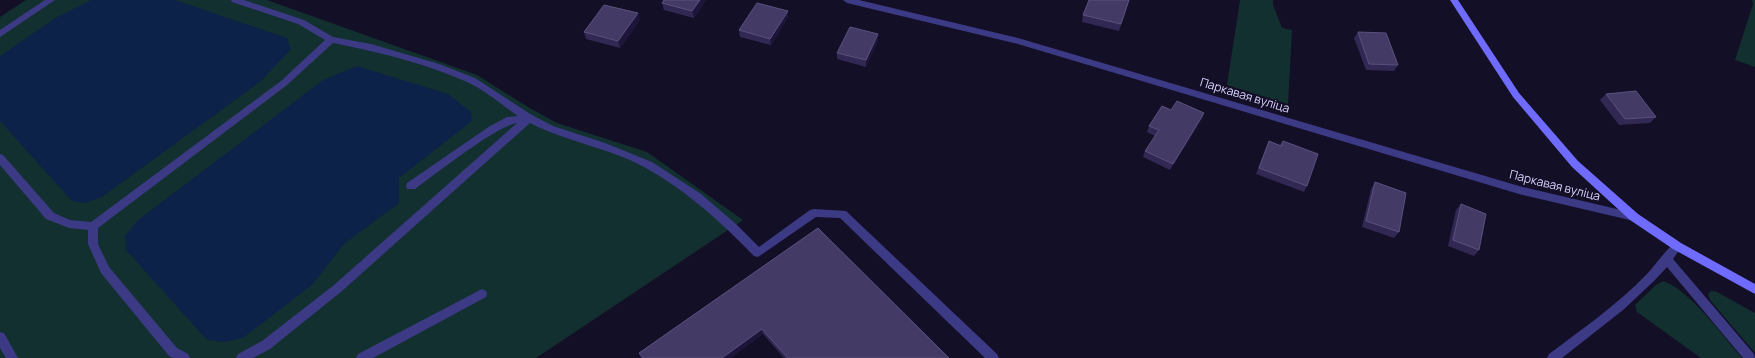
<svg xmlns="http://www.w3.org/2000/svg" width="1755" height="358" font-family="Manrope,sans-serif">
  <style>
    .green { fill: #12302f }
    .water { fill: #0c2248 }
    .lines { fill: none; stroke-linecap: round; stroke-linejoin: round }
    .service { fill: #3d3a85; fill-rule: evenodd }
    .minor { fill: #3d3a85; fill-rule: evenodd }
    .secondary { fill: #6f6bff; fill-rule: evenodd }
    .wall { fill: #312854 }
    .shaded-wall { fill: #1d163a }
    .building { fill: #433a66; stroke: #5a527e }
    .labels { text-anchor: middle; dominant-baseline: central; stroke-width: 3; stroke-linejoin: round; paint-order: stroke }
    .street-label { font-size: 12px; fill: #d9d4ff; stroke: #130f26 }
  </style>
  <rect width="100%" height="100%" fill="#130f26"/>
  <!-- green -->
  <g class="green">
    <path d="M 26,0 L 267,0 L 477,75 L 528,107 L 557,123 L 647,152 L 743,220 L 536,358 L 0,358 L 0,17 Z"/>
    <path d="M 1240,0 L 1273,0 L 1273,5 L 1282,28 L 1292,30 L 1288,104 L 1227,85 Z"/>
    <path d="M 1752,0 L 1755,0 L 1755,67 L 1735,60 L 1753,4 Z"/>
    <path d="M 1663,281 C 1690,290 1723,336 1742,358 L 1701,358 L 1637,312 L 1635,305 L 1656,285 Z"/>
    <path d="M 1711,291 L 1717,292 L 1755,313 L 1755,353 L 1710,300 L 1708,294 Z"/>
  </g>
  <!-- water -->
  <g class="water">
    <path d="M 91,0 L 175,0 L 287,38 L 291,49 L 261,81 L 102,197 L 85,203 L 72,201 L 0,121 L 0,56 L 57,17 Z"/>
    <path d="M 357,66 L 448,94 L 471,112 L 472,121 L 399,178 L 399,203 L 344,244 L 312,285 L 243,338 L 224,342 L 207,340 L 126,250 L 125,236 L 138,220 L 323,80 Z"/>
  </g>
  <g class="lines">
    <!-- service -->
    <g class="service">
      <path d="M 45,0 L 55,0 L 0,37 L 0,30 Z"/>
      <path d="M 231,0 L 244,0 L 304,20 L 333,37 L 371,44 L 439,64 L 475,78 L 532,115 L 553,126 L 605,143 L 652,162 L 701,194 L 736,224 L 759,247 L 810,210 L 814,209 L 846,211 L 997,354 L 999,358 L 985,358 L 840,218 L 816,217 L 758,257 L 754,256 C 722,223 687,191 646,168 C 610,148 567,142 530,123 L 342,291 L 270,349 L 253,358 L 236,358 L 238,354 L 262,341 L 334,285 L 517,123 C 498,125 434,175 415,189 L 407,189 L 406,186 L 407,183 L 490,126 L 507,117 L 518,116 C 502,105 485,90 467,82 C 425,63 378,52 333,43 L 287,85 L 98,228 L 98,244 L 109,267 L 177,348 L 188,354 L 190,358 L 173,358 L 169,356 L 101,273 L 88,244 L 88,230 L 69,228 L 46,219 L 0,165 L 0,154 L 3,155 L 54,213 L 70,220 L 91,222 L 281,81 L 325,40 L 298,24 L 232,2 Z"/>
      <path d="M 482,289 L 486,291 L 487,294 L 486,297 L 373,358 L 356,358 L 358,354 Z"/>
      <path d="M 0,332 L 4,333 L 18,358 L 6,358 L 0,348 Z"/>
    </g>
    <!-- minor -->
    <g class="minor">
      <path d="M 843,0 L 859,0 L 1018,38 L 1519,186 L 1634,213 L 1638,214 L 1639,217 L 1638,220 L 1634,221 L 1519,194 L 1018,44 L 847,3 Z"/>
      <path d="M 1677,242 L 1681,243 L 1682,246 L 1673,259 L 1754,354 L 1755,358 L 1743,358 L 1667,267 L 1654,281 L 1623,310 L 1562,358 L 1547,358 L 1549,354 C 1582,329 1617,305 1646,275 C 1653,268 1670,244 1677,242 Z"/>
    </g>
    <!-- secondary -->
    <path class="secondary" d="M 1450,0 L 1458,0 L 1519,93 L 1578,161 L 1638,214 L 1681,243 L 1755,284 L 1755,294 L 1673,249 L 1630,220 L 1572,167 L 1513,97 Z"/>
  </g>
  <!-- wall -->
  <g class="wall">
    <path d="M 706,0 L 694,18 L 664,10 L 662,3 Z"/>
    <path d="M 1127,6 L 1119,31 L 1082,22 L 1083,15 Z"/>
    <path d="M 788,11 L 788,17 L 771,45 L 740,37 L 739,30 Z"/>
    <path d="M 640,20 L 620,48 L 586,39 L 584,32 Z"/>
    <path d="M 1358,32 L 1398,65 L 1394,71 L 1366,70 L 1354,38 Z"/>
    <path d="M 878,40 L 866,67 L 837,59 L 837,53 Z"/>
    <path d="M 1606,94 L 1656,117 L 1650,123 L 1619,125 L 1600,100 Z"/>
    <path d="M 1171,110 L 1204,113 L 1202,119 L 1170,170 L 1143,157 L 1145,151 L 1155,136 L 1147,132 L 1149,126 Z"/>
    <path d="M 1269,141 L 1280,145 L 1283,141 L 1307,186 L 1304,192 L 1256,174 L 1266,148 Z"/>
    <path d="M 1375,182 L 1399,232 L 1394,238 L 1362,227 L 1371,189 Z"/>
    <path d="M 1461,204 L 1479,250 L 1474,256 L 1448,246 L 1456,210 Z"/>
    <path d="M 818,228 L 949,358 L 784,358 L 763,334 L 730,358 L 641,358 L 639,353 Z"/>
  </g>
  <!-- shaded-wall -->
  <g class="shaded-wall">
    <path d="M 700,0 L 706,0 L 694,18 L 692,11 Z"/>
    <path d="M 788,11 L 788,17 L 771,45 L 770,39 Z"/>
    <path d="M 638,13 L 640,20 L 620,48 L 618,41 Z"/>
    <path d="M 878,34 L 878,40 L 866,67 L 866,60 Z"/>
    <path d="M 1204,113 L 1202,119 L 1170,170 L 1173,164 Z"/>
    <path d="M 762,329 L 763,334 L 730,358 L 722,358 Z"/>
  </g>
  <!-- building -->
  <g class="building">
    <path d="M 664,0 L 700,0 L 692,11 L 662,3 Z"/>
    <path d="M 1089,0 L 1129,0 L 1121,24 L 1083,15 Z"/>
    <path d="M 757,3 L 788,11 L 770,39 L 739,30 Z"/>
    <path d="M 604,5 L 638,13 L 618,41 L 584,32 Z"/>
    <path d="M 850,27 L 878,34 L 866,60 L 837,53 Z"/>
    <path d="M 1358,32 L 1386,33 L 1398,65 L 1369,64 Z"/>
    <path d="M 1636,91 L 1656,117 L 1625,119 L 1606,94 Z"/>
    <path d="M 1177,101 L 1204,113 L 1173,164 L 1145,151 L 1159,130 L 1149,126 L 1162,106 L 1171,110 Z"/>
    <path d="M 1269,141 L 1281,146 L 1283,141 L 1318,154 L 1307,186 L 1259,168 Z"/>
    <path d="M 1375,182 L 1406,193 L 1399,232 L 1366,221 Z"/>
    <path d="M 1461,204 L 1486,214 L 1479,250 L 1453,240 Z"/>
    <path d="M 818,228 L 949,358 L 788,358 L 762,329 L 722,358 L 643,358 L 639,353 Z"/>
  </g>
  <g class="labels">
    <!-- street labels -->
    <g class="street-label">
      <text transform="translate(1245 95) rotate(17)">Паркавая вуліца</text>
      <text transform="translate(1555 185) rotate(14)">Паркавая вуліца</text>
    </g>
  </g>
</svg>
